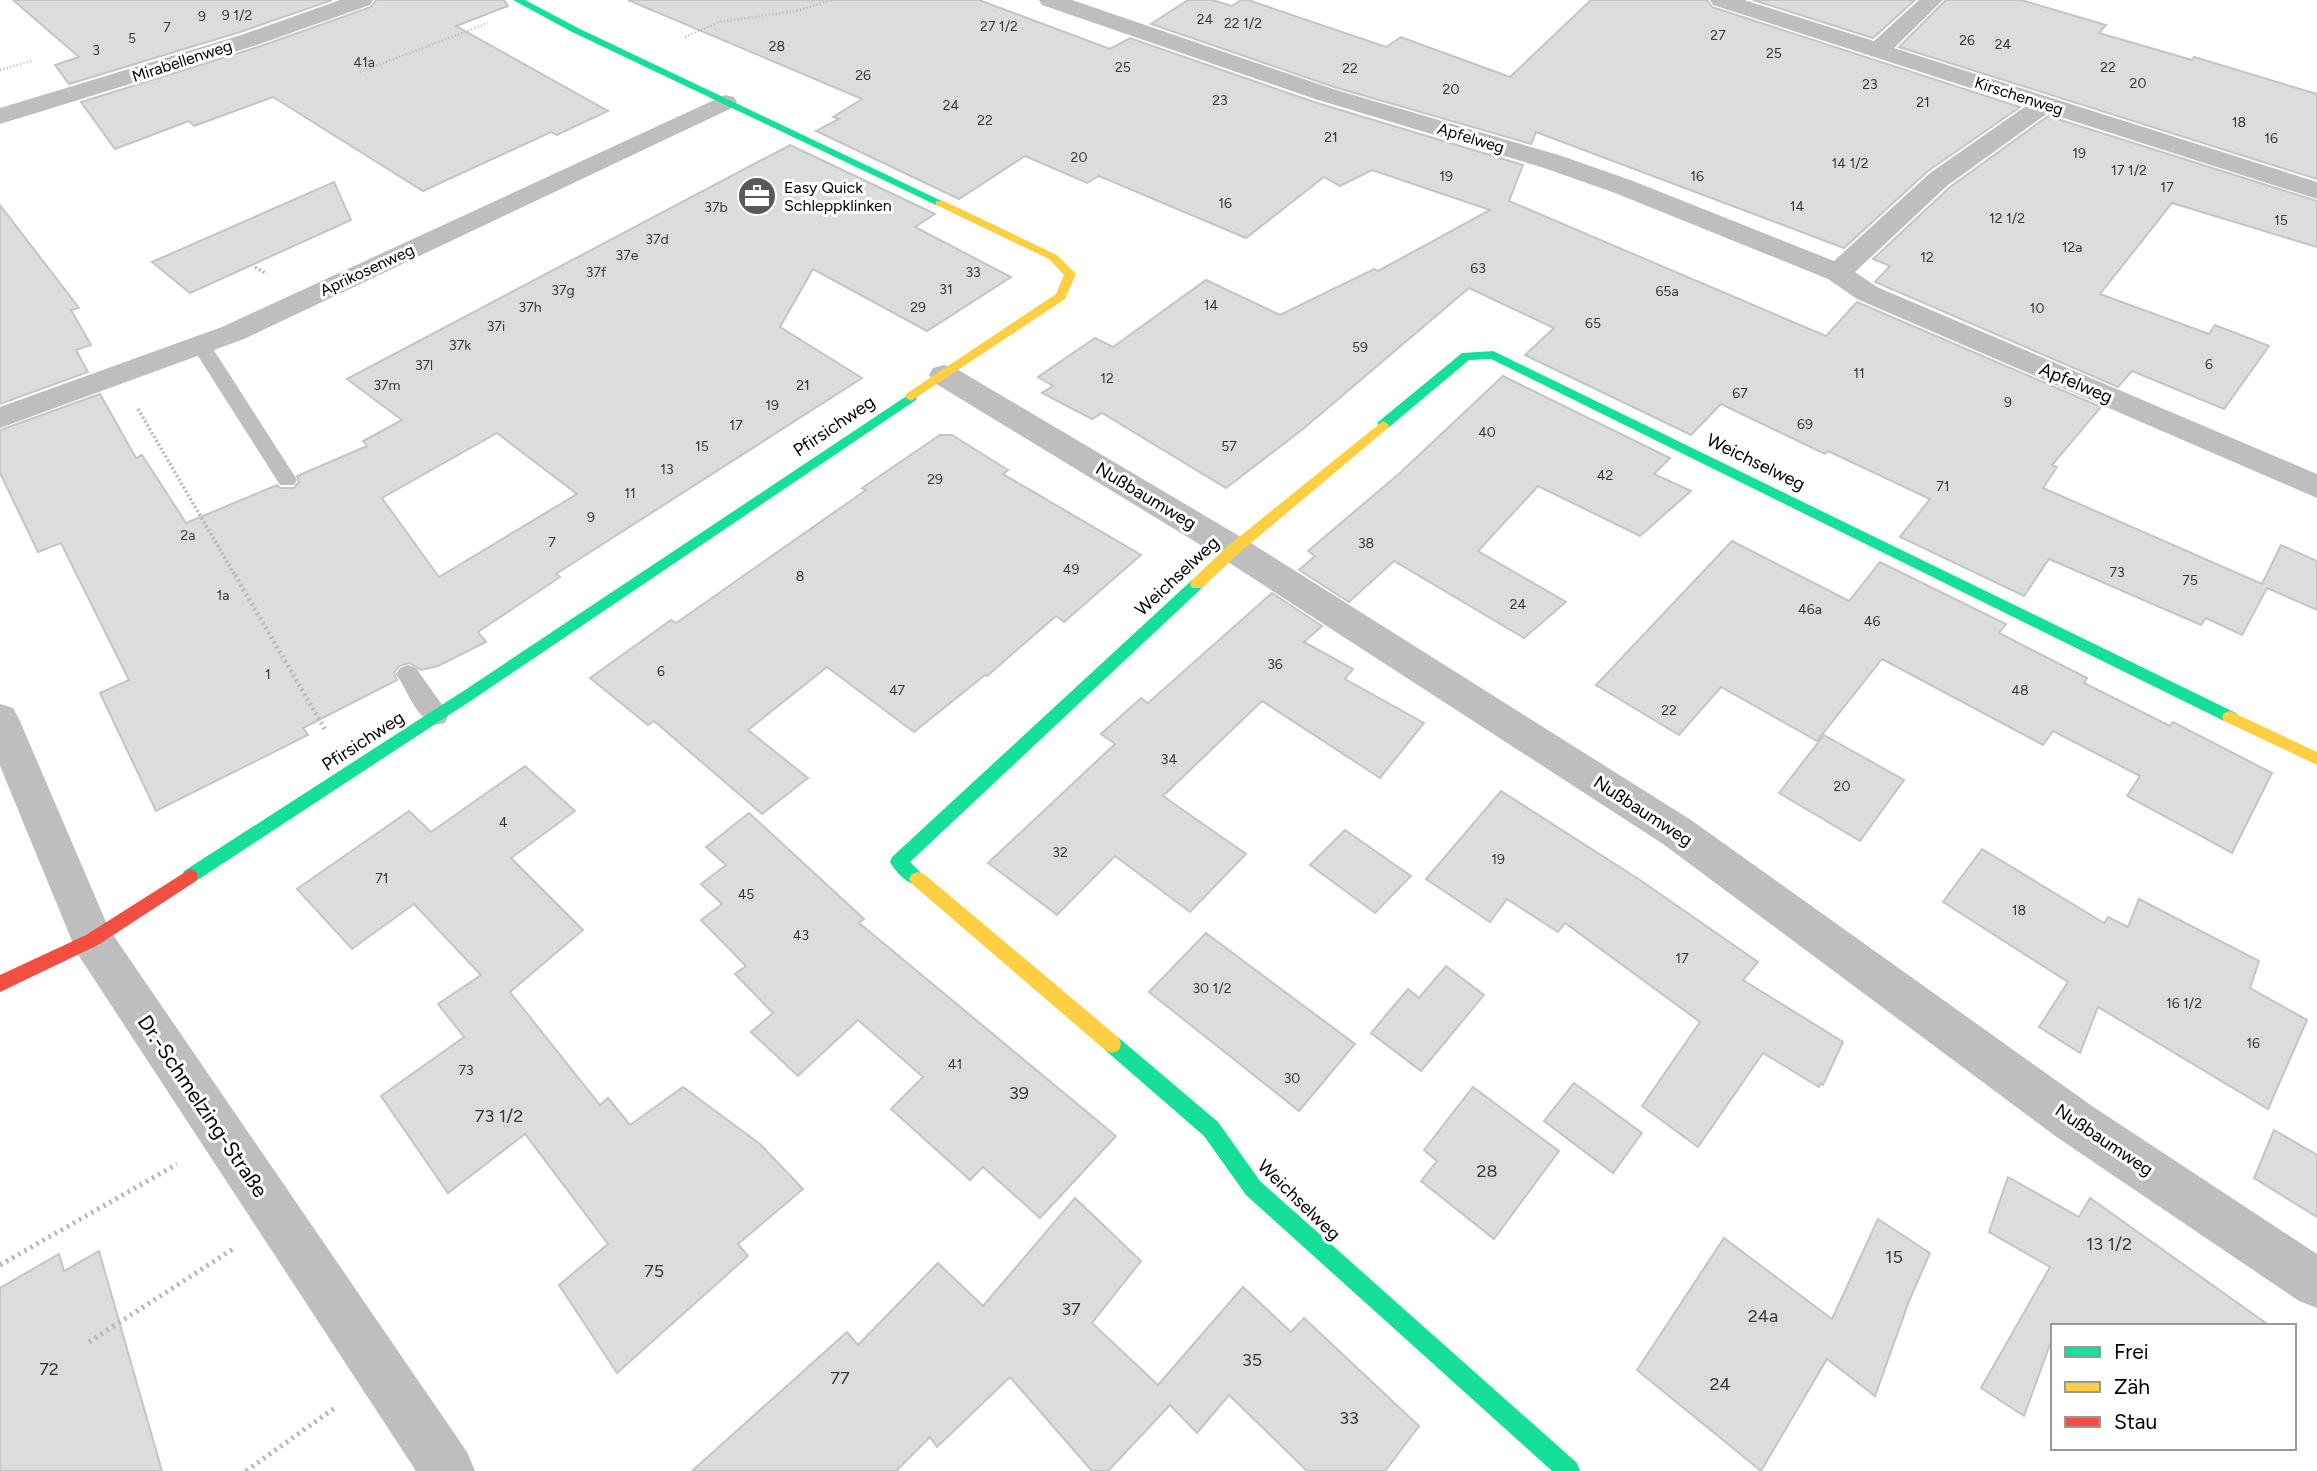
<svg xmlns="http://www.w3.org/2000/svg" width="2317" height="1471" font-family="Figtree,sans-serif">
  <style>
    .building { fill: #dcdcdc; stroke: #c5c5c5; stroke-width: 2; fill-rule: evenodd }
    .lines { fill: none; stroke-linecap: round; stroke-linejoin: round }
    .path-far3 { stroke: #b8b8b8; stroke-width: 2.5; stroke-dasharray: 1 2.5; stroke-linecap: butt }
    .path-far2 { stroke: #b8b8b8; stroke-width: 3.5; stroke-dasharray: 2 2.5; stroke-linecap: butt }
    .path-far1 { stroke: #b8b8b8; stroke-width: 4.5; stroke-dasharray: 2 3.5; stroke-linecap: butt }
    .path { stroke: #b8b8b8; stroke-width: 5; stroke-dasharray: 2.5 4.5; stroke-linecap: butt }
    .lane { fill: #bebebe; fill-rule: evenodd }
    .street { fill: #bebebe; fill-rule: evenodd }
    .fast { fill: #16e098; fill-rule: evenodd }
    .slow { fill: #ffcf43; fill-rule: evenodd }
    .jam { fill: #f24e42; fill-rule: evenodd }
    .labels { text-anchor: middle; dominant-baseline: central; stroke-width: 6; stroke-linejoin: round; paint-order: stroke }
    .number-label { font-size: 14px; fill: #373737 }
    .far-street-label { font-size: 16px; fill: #000; stroke: #fff }
    .far-poi-label { font-size: 16px; fill: #000; stroke: #fff; text-anchor: start }
    .street-label { font-size: 18px; fill: #000; stroke: #fff }
    .near-number-label { font-size: 18px; fill: #373737 }
    .near-street-label { font-size: 21px; fill: #000; stroke: #fff }
  </style>
  <rect width="100%" height="100%" fill="#fff"/>
  <!-- building -->
  <g class="building">
    <path d="M 13,0 L 332,0 L 240,32 L 69,84 L 55,65 L 79,57 Z"/>
    <path d="M 376,0 L 504,0 L 508,6 L 456,26 L 608,111 L 557,135 L 551,132 L 423,191 L 273,97 L 194,126 L 189,121 L 115,149 L 81,102 L 258,47 L 371,7 Z"/>
    <path d="M 628,0 L 979,0 L 1110,49 L 1130,38 L 1314,102 L 1523,165 L 1509,201 L 1826,336 L 1857,302 L 2101,407 L 2052,465 L 2057,467 L 2043,488 L 2262,584 L 2281,545 L 2317,561 L 2317,610 L 2267,588 L 2242,635 L 2206,618 L 2201,625 L 2049,559 L 2024,596 L 1900,537 L 1930,499 L 1828,451 L 1825,454 L 1721,404 L 1691,435 L 1525,355 L 1554,328 L 1469,288 L 1303,429 L 1226,488 L 1102,413 L 1092,419 L 1042,393 L 1053,386 L 1038,377 L 1095,338 L 1113,347 L 1206,280 L 1280,315 L 1374,269 L 1378,271 L 1490,210 L 1372,170 L 1340,186 L 1324,177 L 1246,238 L 1099,176 L 1087,183 L 1025,156 L 959,199 L 816,131 L 839,119 L 833,117 L 862,99 Z"/>
    <path d="M 1188,0 L 1212,0 L 1232,6 L 1241,0 L 1248,0 L 1386,47 L 1401,37 L 1510,77 L 1591,0 L 1707,0 L 1712,7 L 2020,107 L 1928,171 L 1844,248 L 1536,132 L 1531,144 L 1334,87 L 1151,24 Z"/>
    <path d="M 1753,0 L 1915,0 L 1873,38 Z"/>
    <path d="M 1946,0 L 2021,0 L 2106,25 L 2099,33 L 2192,60 L 2194,57 L 2317,94 L 2317,179 L 1899,47 Z"/>
    <path d="M 2048,116 L 2317,201 L 2317,247 L 2172,203 L 2100,294 L 2209,334 L 2215,325 L 2269,346 L 2224,409 L 2132,371 L 2118,387 L 1875,282 L 1890,266 L 1873,259 L 1950,187 Z"/>
    <path d="M 790,145 L 935,214 L 915,227 L 1011,277 L 927,331 L 813,269 L 780,327 L 862,378 L 556,574 L 560,577 L 478,632 L 486,642 L 438,666 L 421,670 L 409,663 L 399,666 L 394,673 L 397,680 L 303,728 L 308,735 L 156,811 L 100,693 L 129,680 L 61,543 L 38,552 L 0,473 L 0,430 L 100,394 L 136,458 L 142,455 L 186,523 L 277,485 L 280,488 L 294,488 L 299,481 L 297,476 L 367,446 L 363,441 L 402,420 L 347,379 ZM 497,433 L 577,494 L 439,577 L 382,498 Z"/>
    <path d="M 334,182 L 351,220 L 190,293 L 152,262 Z"/>
    <path d="M 0,205 L 79,308 L 71,310 L 91,345 L 76,350 L 88,372 L 0,404 Z"/>
    <path d="M 1503,376 L 1670,458 L 1654,474 L 1691,491 L 1640,536 L 1538,486 L 1478,551 L 1566,602 L 1524,638 L 1394,561 L 1349,602 L 1299,570 L 1315,556 L 1308,551 L 1401,472 Z"/>
    <path d="M 940,435 L 952,435 L 1008,470 L 1003,474 L 1141,555 L 1064,622 L 1056,616 L 987,676 L 985,675 L 914,732 L 827,667 L 748,730 L 808,778 L 762,814 L 654,721 L 648,725 L 590,678 L 671,620 L 676,623 L 866,490 L 862,488 Z"/>
    <path d="M 1732,541 L 1849,601 L 1880,562 L 2006,624 L 1999,633 L 2087,678 L 2084,683 L 2170,726 L 2173,722 L 2272,773 L 2232,853 L 2127,796 L 2140,776 L 2053,731 L 2043,745 L 1882,659 L 1817,741 L 1721,687 L 1679,735 L 1596,685 Z"/>
    <path d="M 1272,593 L 1322,626 L 1304,642 L 1353,669 L 1345,679 L 1424,723 L 1380,778 L 1262,701 L 1163,796 L 1246,854 L 1190,912 L 1115,856 L 1057,915 L 988,863 L 1115,744 L 1101,734 L 1141,698 L 1148,703 Z"/>
    <path d="M 1824,735 L 1904,780 L 1860,841 L 1779,793 Z"/>
    <path d="M 525,766 L 575,811 L 511,858 L 583,930 L 510,992 L 600,1105 L 608,1098 L 630,1125 L 683,1087 L 760,1144 L 803,1189 L 738,1244 L 748,1256 L 617,1373 L 559,1285 L 608,1244 L 525,1134 L 448,1193 L 381,1096 L 464,1037 L 438,1004 L 481,975 L 414,904 L 352,949 L 297,889 L 409,811 L 431,832 Z"/>
    <path d="M 1501,791 L 1640,880 L 1758,962 L 1743,980 L 1843,1042 L 1823,1085 L 1820,1083 L 1819,1087 L 1763,1053 L 1698,1147 L 1642,1106 L 1700,1022 L 1565,923 L 1558,932 L 1507,899 L 1490,922 L 1426,879 Z"/>
    <path d="M 749,813 L 864,919 L 859,923 L 1116,1136 L 1040,1218 L 983,1167 L 970,1180 L 891,1109 L 923,1077 L 858,1020 L 798,1076 L 751,1032 L 773,1013 L 735,974 L 746,966 L 701,920 L 722,904 L 701,884 L 726,865 L 706,847 Z"/>
    <path d="M 1345,830 L 1411,876 L 1375,913 L 1310,865 Z"/>
    <path d="M 1982,849 L 2104,923 L 2108,917 L 2128,927 L 2139,899 L 2259,961 L 2250,988 L 2307,1020 L 2268,1109 L 2098,1007 L 2080,1053 L 2039,1027 L 2068,982 L 1943,902 Z"/>
    <path d="M 1206,933 L 1355,1044 L 1299,1111 L 1149,992 Z"/>
    <path d="M 1446,966 L 1484,995 L 1421,1071 L 1371,1033 L 1408,989 L 1419,998 Z"/>
    <path d="M 1574,1083 L 1642,1133 L 1613,1173 L 1544,1121 Z"/>
    <path d="M 1473,1087 L 1559,1151 L 1494,1239 L 1421,1181 L 1437,1161 L 1424,1150 Z"/>
    <path d="M 2274,1130 L 2317,1155 L 2317,1217 L 2254,1178 Z"/>
    <path d="M 2008,1177 L 2079,1217 L 2090,1198 L 2270,1326 L 2053,1326 L 2053,1336 L 2024,1416 L 1981,1388 L 2050,1267 L 1989,1232 Z"/>
    <path d="M 1075,1198 L 1141,1261 L 1092,1323 L 1158,1385 L 1243,1287 L 1291,1332 L 1304,1318 L 1419,1426 L 1385,1471 L 1307,1471 L 1229,1395 L 1197,1433 L 1170,1405 L 1108,1471 L 1092,1471 L 1010,1377 L 937,1447 L 930,1437 L 896,1471 L 692,1471 L 847,1332 L 858,1345 L 938,1263 L 983,1306 Z"/>
    <path d="M 1878,1219 L 1930,1253 L 1909,1301 L 1875,1396 L 1827,1359 L 1761,1471 L 1637,1370 L 1724,1238 L 1832,1319 Z"/>
    <path d="M 99,1251 L 162,1471 L 0,1471 L 0,1288 L 59,1254 L 64,1271 Z"/>
  </g>
  <g class="lines">
    <!-- path-far3 -->
    <g class="path-far3">
      <path d="M 685,37 L 719,22 L 796,11 L 833,0"/>
      <path d="M 0,70 L 32,61"/>
      <path d="M 360,72 L 488,23"/>
    </g>
    <!-- path-far2 -->
    <g class="path-far2">
      <path d="M 255,267 L 267,274"/>
      <path d="M 138,409 L 236,577"/>
    </g>
    <!-- path-far1 -->
    <path class="path-far1" d="M 235,575 L 326,731"/>
    <!-- path -->
    <g class="path">
      <path d="M 0,1265 L 177,1164"/>
      <path d="M 89,1342 L 233,1249"/>
      <path d="M 246,1471 L 336,1407"/>
    </g>
    <!-- lane -->
    <g class="lane">
      <path d="M 201,339 L 208,341 L 294,475 L 297,480 L 294,485 L 280,485 L 191,345 Z"/>
      <path d="M 408,665 L 416,668 L 445,709 L 448,716 L 445,723 C 422,730 410,697 400,680 L 396,674 L 400,668 Z"/>
    </g>
    <!-- street -->
    <g class="street">
      <path d="M 340,0 L 373,0 L 370,5 L 257,45 L 0,124 L 0,108 L 241,35 Z"/>
      <path d="M 1039,0 L 1072,0 L 1333,89 L 1562,156 L 1633,181 L 1834,261 L 1930,173 L 2026,106 L 1713,5 L 1710,0 L 1744,0 L 1874,41 L 1919,0 L 1943,0 L 1894,48 L 2317,182 L 2317,199 L 2048,113 L 1948,185 L 1855,272 L 1877,287 L 2317,474 L 2317,498 L 1857,299 L 1828,279 L 1615,193 L 1544,168 L 1315,99 L 1042,5 Z"/>
      <path d="M 725,95 L 734,97 L 737,102 L 734,107 L 244,339 L 0,428 L 0,407 L 222,327 Z"/>
      <path d="M 944,365 L 955,368 L 1246,540 L 1691,820 L 2092,1106 L 2317,1254 L 2317,1308 L 2299,1301 L 2058,1138 L 1663,844 L 1222,558 L 933,382 L 929,375 L 933,368 Z"/>
      <path d="M 0,704 L 13,708 L 19,719 L 109,929 L 467,1452 L 475,1471 L 416,1471 L 77,953 L 0,766 Z"/>
    </g>
    <!-- fast -->
    <g class="fast">
      <path d="M 513,0 L 525,0 L 578,28 L 946,203 L 936,205 L 572,32 Z"/>
      <path d="M 1493,351 L 2236,713 L 2238,717 L 2236,721 L 2224,721 L 1491,359 L 1469,360 L 1388,428 L 1378,428 L 1378,422 L 1462,353 Z"/>
      <path d="M 911,393 L 917,397 L 916,400 L 478,696 L 196,881 L 190,883 L 184,881 L 182,876 L 184,871 L 468,688 Z"/>
      <path d="M 1197,579 L 1204,584 L 1202,588 L 910,862 L 927,879 L 924,884 C 911,889 896,873 890,862 L 892,857 L 1192,580 Z"/>
      <path d="M 1112,1035 L 1119,1038 L 1218,1122 L 1260,1181 L 1577,1463 L 1580,1471 L 1552,1471 L 1246,1195 L 1204,1136 L 1105,1050 L 1103,1044 L 1105,1038 Z"/>
    </g>
    <!-- slow -->
    <g class="slow">
      <path d="M 936,201 L 944,201 L 1057,255 L 1076,274 L 1065,299 L 911,401 L 905,397 L 906,394 L 1056,294 L 1064,275 L 1049,259 L 936,205 Z"/>
      <path d="M 1383,421 L 1389,425 L 1388,428 L 1239,553 L 1202,588 L 1192,588 L 1190,584 L 1192,580 L 1229,545 Z"/>
      <path d="M 2230,711 L 2317,752 L 2317,765 L 2224,721 L 2222,717 L 2224,713 Z"/>
      <path d="M 918,872 L 924,874 L 1119,1038 L 1121,1044 L 1119,1050 L 1112,1053 L 1105,1050 L 912,884 L 909,879 L 912,874 Z"/>
    </g>
    <!-- jam -->
    <path class="jam" d="M 190,869 L 196,871 L 198,876 L 196,881 L 98,945 L 0,992 L 0,975 L 86,935 Z"/>
  </g>
  <!-- icons -->
  <defs>
    <symbol id="office-disc" viewBox="-11 -11 22 22"><circle r="9.5" fill="#595959" stroke="#fff"/><path d="M-6-3h4V-5.5h4V-3h4V5H-6ZM-1-4.5V-3h2v-1.5ZM-6 0V1H6V0Z" fill="#fff"/></symbol>
  </defs>
  <g fill-rule="evenodd">
    <use href="#office-disc" x="735" y="174" width="44" height="44"/>
  </g>
  <g class="labels">
    <!-- number labels -->
    <g class="number-label">
      <text x="237" y="15">9 1/2</text>
      <text x="202" y="16">9</text>
      <text x="1205" y="19">24</text>
      <text x="1243" y="23">22 1/2</text>
      <text x="999" y="26">27 1/2</text>
      <text x="167" y="27">7</text>
      <text x="1718" y="35">27</text>
      <text x="132" y="38">5</text>
      <text x="1967" y="40">26</text>
      <text x="2003" y="44">24</text>
      <text x="777" y="46">28</text>
      <text x="96" y="50">3</text>
      <text x="1774" y="53">25</text>
      <text x="364" y="62">41a</text>
      <text x="1123" y="67">25</text>
      <text x="2108" y="67">22</text>
      <text x="1350" y="68">22</text>
      <text x="863" y="75">26</text>
      <text x="2138" y="83">20</text>
      <text x="1870" y="84">23</text>
      <text x="1451" y="89">20</text>
      <text x="1220" y="100">23</text>
      <text x="1923" y="102">21</text>
      <text x="951" y="105">24</text>
      <text x="985" y="120">22</text>
      <text x="2239" y="122">18</text>
      <text x="1331" y="137">21</text>
      <text x="2271" y="138">16</text>
      <text x="2079" y="153">19</text>
      <text x="1079" y="157">20</text>
      <text x="1850" y="163">14 1/2</text>
      <text x="2129" y="170">17 1/2</text>
      <text x="1446" y="176">19</text>
      <text x="1697" y="176">16</text>
      <text x="2167" y="187">17</text>
      <text x="1225" y="203">16</text>
      <text x="1797" y="206">14</text>
      <text x="716" y="207">37b</text>
      <text x="2007" y="218">12 1/2</text>
      <text x="2281" y="220">15</text>
      <text x="657" y="239">37d</text>
      <text x="2072" y="247">12a</text>
      <text x="627" y="255">37e</text>
      <text x="1927" y="257">12</text>
      <text x="1478" y="268">63</text>
      <text x="596" y="272">37f</text>
      <text x="973" y="272">33</text>
      <text x="946" y="289">31</text>
      <text x="563" y="290">37g</text>
      <text x="1667" y="291">65a</text>
      <text x="1211" y="305">14</text>
      <text x="530" y="307">37h</text>
      <text x="918" y="307">29</text>
      <text x="2037" y="308">10</text>
      <text x="1593" y="323">65</text>
      <text x="496" y="326">37i</text>
      <text x="460" y="345">37k</text>
      <text x="1360" y="347">59</text>
      <text x="2209" y="364">6</text>
      <text x="424" y="365">37l</text>
      <text x="1859" y="373">11</text>
      <text x="1107" y="378">12</text>
      <text x="387" y="385">37m</text>
      <text x="803" y="385">21</text>
      <text x="1740" y="393">67</text>
      <text x="2008" y="402">9</text>
      <text x="772" y="405">19</text>
      <text x="1805" y="424">69</text>
      <text x="736" y="425">17</text>
      <text x="1487" y="432">40</text>
      <text x="702" y="446">15</text>
      <text x="1229" y="446">57</text>
      <text x="667" y="469">13</text>
      <text x="1605" y="475">42</text>
      <text x="935" y="479">29</text>
      <text x="1943" y="486">71</text>
      <text x="630" y="493">11</text>
      <text x="591" y="517">9</text>
      <text x="188" y="535">2a</text>
      <text x="552" y="542">7</text>
      <text x="1366" y="543">38</text>
      <text x="1071" y="569">49</text>
      <text x="2117" y="572">73</text>
      <text x="800" y="576">8</text>
      <text x="2190" y="580">75</text>
      <text x="223" y="595">1a</text>
      <text x="1518" y="604">24</text>
      <text x="1810" y="609">46a</text>
      <text x="1872" y="621">46</text>
      <text x="1275" y="664">36</text>
      <text x="661" y="671">6</text>
      <text x="268" y="674">1</text>
      <text x="897" y="690">47</text>
      <text x="2020" y="690">48</text>
      <text x="1669" y="710">22</text>
      <text x="1169" y="759">34</text>
      <text x="1842" y="786">20</text>
      <text x="503" y="822">4</text>
      <text x="1060" y="852">32</text>
      <text x="1498" y="859">19</text>
      <text x="382" y="878">71</text>
      <text x="746" y="894">45</text>
      <text x="2019" y="910">18</text>
      <text x="801" y="935">43</text>
      <text x="1682" y="958">17</text>
      <text x="1212" y="988">30 1/2</text>
      <text x="2184" y="1003">16 1/2</text>
      <text x="2253" y="1043">16</text>
      <text x="955" y="1064">41</text>
      <text x="466" y="1070">73</text>
      <text x="1292" y="1078">30</text>
    </g>
    <!-- far-street labels -->
    <g class="far-street-label">
      <text transform="translate(182 61) rotate(-18)">Mirabellenweg</text>
      <text transform="translate(2019 96) rotate(18)">Kirschenweg</text>
      <text transform="translate(1471 138) rotate(17)">Apfelweg</text>
      <text transform="translate(367 270) rotate(-25)">Aprikosenweg</text>
    </g>
    <!-- far-poi labels -->
    <g class="far-poi-label">
      <text x="784" y="187">Easy Quick<tspan x="784" dy="18">Schleppklinken</tspan></text>
    </g>
    <!-- street labels -->
    <g class="street-label">
      <text transform="translate(2076 383) rotate(23)">Apfelweg</text>
      <text transform="translate(834 426) rotate(-34)">Pfirsichweg</text>
      <text transform="translate(1756 462) rotate(26)">Weichselweg</text>
      <text transform="translate(1146 496) rotate(31)">Nußbaumweg</text>
      <text transform="translate(1177 576) rotate(-43)">Weichselweg</text>
      <text transform="translate(363 741) rotate(-33)">Pfirsichweg</text>
      <text transform="translate(1643 811) rotate(33)">Nußbaumweg</text>
      <text transform="translate(2104 1140) rotate(34)">Nußbaumweg</text>
      <text transform="translate(1299 1200) rotate(44)">Weichselweg</text>
    </g>
    <!-- near-number labels -->
    <g class="near-number-label">
      <text x="1019" y="1093">39</text>
      <text x="499" y="1116">73 1/2</text>
      <text x="1487" y="1171">28</text>
      <text x="2109" y="1244">13 1/2</text>
      <text x="1894" y="1257">15</text>
      <text x="654" y="1271">75</text>
      <text x="1071" y="1309">37</text>
      <text x="1763" y="1316">24a</text>
      <text x="1252" y="1360">35</text>
      <text x="49" y="1369">72</text>
      <text x="840" y="1378">77</text>
      <text x="1720" y="1384">24</text>
      <text x="1349" y="1418">33</text>
    </g>
    <!-- near-street labels -->
    <g class="near-street-label">
      <text transform="translate(203 1106) rotate(56)">Dr.-Schmelzing-Straße</text>
    </g>
  </g>
  <!-- legend -->
  <rect x="2051" y="1324" width="245" height="126" fill="#ffffff" stroke="#999999" stroke-width="2"/>
  <rect x="2065" y="1347" width="35" height="10" fill="#16e098" stroke="#999999" stroke-width="2"/>
  <text x="2114" y="1359" font-size="21" fill="#000000">Frei</text>
  <rect x="2065" y="1382" width="35" height="10" fill="#ffcf43" stroke="#999999" stroke-width="2"/>
  <text x="2114" y="1394" font-size="21" fill="#000000">Zäh</text>
  <rect x="2065" y="1417" width="35" height="10" fill="#f24e42" stroke="#999999" stroke-width="2"/>
  <text x="2114" y="1429" font-size="21" fill="#000000">Stau</text>
</svg>
